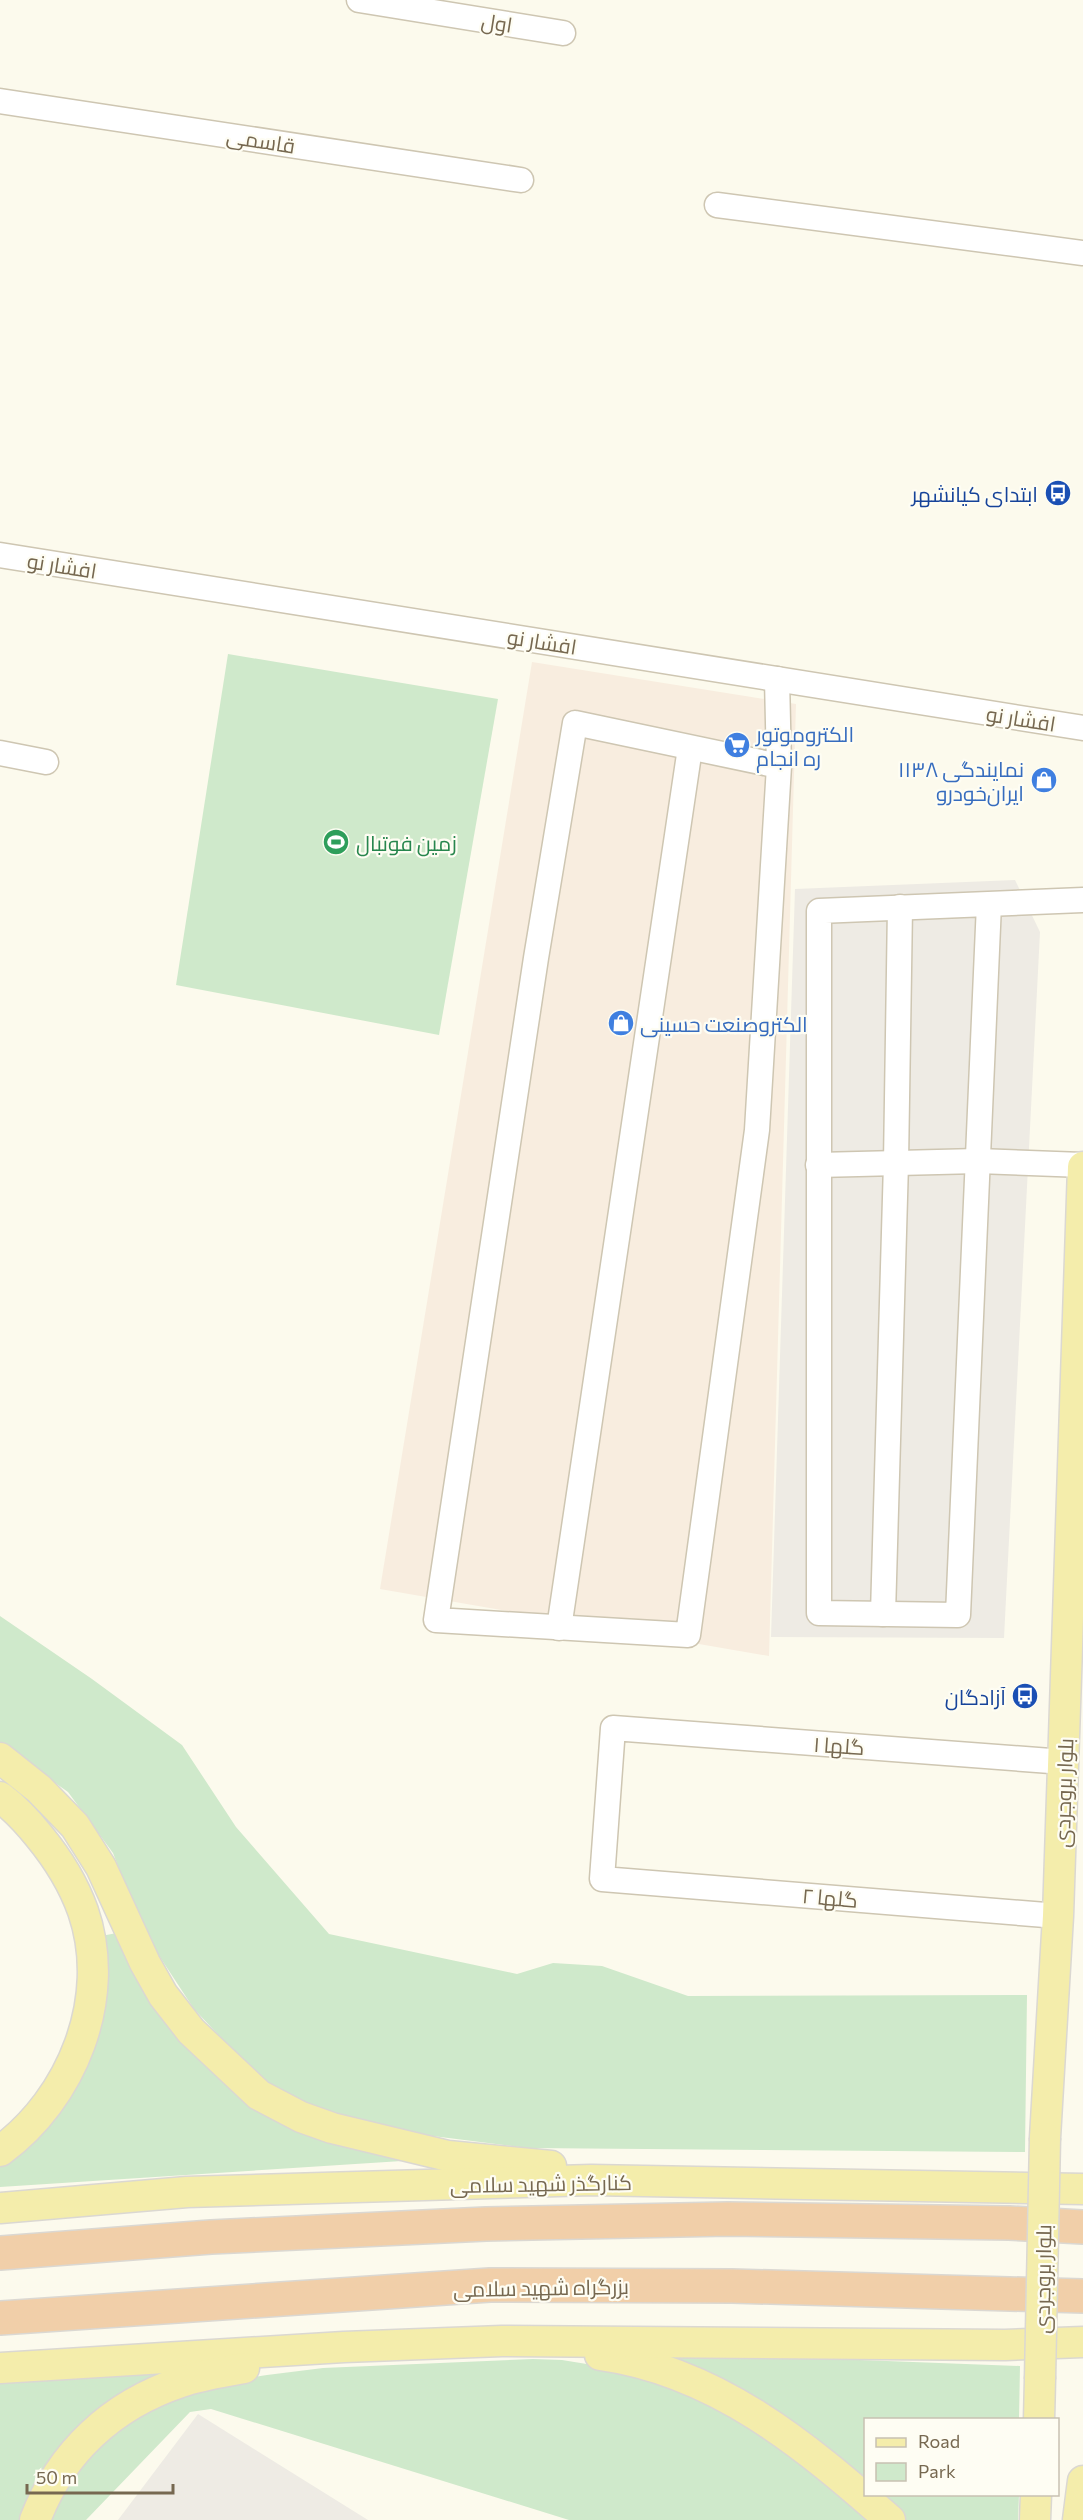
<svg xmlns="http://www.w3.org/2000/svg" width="1083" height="2520" font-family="Commissioner,Cairo,sans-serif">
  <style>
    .commercial { fill: #f8eddf }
    .industrial { fill: #eeebe4 }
    .green { fill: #cfe9cb }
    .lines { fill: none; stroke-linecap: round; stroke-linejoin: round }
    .minor-casing { stroke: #cec6b2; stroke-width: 27 }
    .major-casing { stroke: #dbd8d2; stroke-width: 33 }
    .highway-casing { stroke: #dbd8d2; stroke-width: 36 }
    .minor { stroke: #fff; stroke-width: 24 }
    .major { stroke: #f4edab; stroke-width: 30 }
    .highway { stroke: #f1cfa9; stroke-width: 33 }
    .major-bridge-casing { stroke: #dbd8d2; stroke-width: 33; stroke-linecap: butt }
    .major-bridge { stroke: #f4edab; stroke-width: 30 }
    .labels { text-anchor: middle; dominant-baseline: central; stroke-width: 4.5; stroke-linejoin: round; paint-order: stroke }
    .street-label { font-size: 21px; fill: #766850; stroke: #fefdf3 }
    .transit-label { font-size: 21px; fill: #164399; stroke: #fefdf3; text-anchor: end }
    .shop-label { font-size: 21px; fill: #366cbe; stroke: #fefdf3; text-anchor: start }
    .leisure-label { font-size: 21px; fill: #27864d; stroke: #fefdf3; text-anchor: start }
  </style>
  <rect width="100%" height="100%" fill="#fcfaed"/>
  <!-- commercial -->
  <path class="commercial" d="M 532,662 L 796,704 L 769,1656 L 380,1589 Z"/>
  <!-- industrial -->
  <g class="industrial">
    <path d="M 1015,880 L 1040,932 L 1004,1638 L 771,1637 L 795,889 Z"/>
    <path d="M 198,2414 L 368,2520 L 118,2520 Z"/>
  </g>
  <!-- green -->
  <g class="green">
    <path d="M 228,654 L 498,699 L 439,1035 L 176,985 Z"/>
    <path d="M 0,1616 L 92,1679 L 182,1745 L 236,1827 L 329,1934 L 517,1974 L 553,1963 L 602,1966 L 688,1996 L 1027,1995 L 1025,2152 L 528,2148 L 369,2128 L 294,2099 L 267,2082 L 241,2059 L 194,2009 L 152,1945 L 137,1916 L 113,1853 L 68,1792 L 0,1744 Z"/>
    <path d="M 117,1933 L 203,2062 L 433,2159 L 0,2187 L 0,2166 L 12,2159 L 32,2139 L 101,1936 Z"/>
    <path d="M 303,2352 L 159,2381 L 25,2520 L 0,2520 L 0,2371 Z"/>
    <path d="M 728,2355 L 1020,2366 L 1019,2419 L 866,2420 L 865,2489 L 653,2356 Z"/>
    <path d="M 533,2359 L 562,2360 L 605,2367 L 715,2400 L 876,2520 L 569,2520 L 211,2409 L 190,2412 L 86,2520 L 45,2520 L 81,2457 L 152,2402 L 234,2380 L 267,2375 L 323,2368 Z"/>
    <path d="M 872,2495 L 1019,2495 L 1018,2520 L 902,2520 Z"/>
  </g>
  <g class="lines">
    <defs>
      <g id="minor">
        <path d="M 359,0 L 563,33"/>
        <path d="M 0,101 L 521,180"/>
        <path d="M 717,205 L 1083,253"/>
        <path d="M 0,555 L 1083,728"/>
        <path d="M 777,679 L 779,766 L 757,1130 L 688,1635 L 436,1620 L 536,958 L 575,723 L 779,766"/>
        <path d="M 0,753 L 46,762"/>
        <path d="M 989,904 L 958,1615 L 819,1613 L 819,911 L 1083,900"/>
        <path d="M 818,1165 L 978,1161 L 1083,1165"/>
        <path d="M 883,1614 L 896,1163 L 900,907"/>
        <path d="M 559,1628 L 690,748"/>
        <path d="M 1058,1916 L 602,1879 L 613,1728 L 1064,1762"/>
      </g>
      <g id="major">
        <path d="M 0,1758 L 39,1789 L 75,1826 L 101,1867 L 145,1963 L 163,1995 L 191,2031 L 259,2095 L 301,2117 L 332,2128 L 448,2156 L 551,2166"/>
        <path d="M 0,1797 C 16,1809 27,1821 39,1836 C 58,1859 73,1883 83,1911 C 113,1998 72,2099 0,2151"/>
        <path d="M 1045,2138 L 1058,1916 L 1083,1167"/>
        <path d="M 0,2208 L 187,2192 L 591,2180 L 1083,2189"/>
        <path d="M 600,2355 C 716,2371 805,2445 890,2520"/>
        <path d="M 0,2368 L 344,2347 L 502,2341 L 1005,2345 L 1083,2342"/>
        <path d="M 1039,2420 L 1040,2379"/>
        <path d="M 35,2520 C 61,2452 112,2405 181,2382 C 201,2375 223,2372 244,2368"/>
        <path d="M 1035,2520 L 1036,2494"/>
        <path d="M 1078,2520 L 1083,2481"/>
      </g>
      <g id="highway">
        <path d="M 0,2253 L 211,2237 L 486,2224 L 728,2219 L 1009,2223 L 1083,2227"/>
        <path d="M 0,2318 L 490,2285 L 732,2286 L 1083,2296"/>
      </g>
    </defs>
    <!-- minor casing -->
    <use href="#minor" class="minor-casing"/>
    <!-- major casing -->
    <use href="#major" class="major-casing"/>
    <!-- highway casing -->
    <use href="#highway" class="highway-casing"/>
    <!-- minor -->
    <use href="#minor" class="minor"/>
    <!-- major -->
    <use href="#major" class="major"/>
    <!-- highway -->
    <use href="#highway" class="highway"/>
    <defs>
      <path id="major-bridge" d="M 1040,2379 L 1045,2138"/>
    </defs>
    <!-- major-bridge casing -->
    <use href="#major-bridge" class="major-bridge-casing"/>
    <!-- major-bridge -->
    <use href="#major-bridge" class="major-bridge"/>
  </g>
  <!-- icons -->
  <defs>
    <symbol id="bus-disc" viewBox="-11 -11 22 22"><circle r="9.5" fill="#1a4fb4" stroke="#fefdf3"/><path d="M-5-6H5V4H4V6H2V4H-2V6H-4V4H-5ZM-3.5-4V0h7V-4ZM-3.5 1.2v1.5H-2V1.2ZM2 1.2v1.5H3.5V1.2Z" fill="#fff"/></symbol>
    <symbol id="supermarket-disc" viewBox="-11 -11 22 22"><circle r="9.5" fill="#3f7fe0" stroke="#fefdf3"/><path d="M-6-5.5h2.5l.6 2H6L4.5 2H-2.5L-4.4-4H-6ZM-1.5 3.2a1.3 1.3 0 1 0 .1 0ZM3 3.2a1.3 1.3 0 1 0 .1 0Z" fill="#fff"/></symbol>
    <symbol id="shop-disc" viewBox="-11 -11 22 22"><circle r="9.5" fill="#3f7fe0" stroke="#fefdf3"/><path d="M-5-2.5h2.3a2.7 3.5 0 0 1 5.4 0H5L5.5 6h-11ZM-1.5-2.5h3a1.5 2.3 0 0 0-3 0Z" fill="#fff"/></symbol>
    <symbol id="stadium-disc" viewBox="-11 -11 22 22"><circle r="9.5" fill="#2e9e5b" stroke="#fefdf3"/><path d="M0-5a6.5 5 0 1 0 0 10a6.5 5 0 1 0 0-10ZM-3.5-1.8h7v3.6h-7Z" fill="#fff"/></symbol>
  </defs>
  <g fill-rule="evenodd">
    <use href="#bus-disc" x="1043" y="478" width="30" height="30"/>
    <use href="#supermarket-disc" x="722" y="730" width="30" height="30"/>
    <use href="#shop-disc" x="1029" y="765" width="30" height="30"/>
    <use href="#stadium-disc" x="321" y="827" width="30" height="30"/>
    <use href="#shop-disc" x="606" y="1008" width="30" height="30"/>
    <use href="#bus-disc" x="1010" y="1681" width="30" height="30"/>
  </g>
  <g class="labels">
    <!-- street labels -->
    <g class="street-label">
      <text transform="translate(497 22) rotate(9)">اول</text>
      <text transform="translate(261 140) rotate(9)">قاسمی</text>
      <text transform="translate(62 565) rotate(9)">افشار نو</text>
      <text transform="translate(542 641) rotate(9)">افشار نو</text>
      <text transform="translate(1021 718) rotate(9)">افشار نو</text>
      <text transform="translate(839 1745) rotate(4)">گلها ۱</text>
      <text transform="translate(1063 1793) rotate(-88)">بلوار بروجردی</text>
      <text transform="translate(830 1897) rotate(5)">گلها ۲</text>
      <text transform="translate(541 2183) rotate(-1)">کنارگذر شهید سلامی</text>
      <text transform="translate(1042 2279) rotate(-89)">بلوار بروجردی</text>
      <text transform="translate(541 2287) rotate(-1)">بزرگراه شهید سلامی</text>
    </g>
    <!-- transit labels -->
    <g class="transit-label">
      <text x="1038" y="493">ابتدای کیانشهر</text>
      <text x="1006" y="1696">آزادگان</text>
    </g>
    <!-- shop labels -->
    <g class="shop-label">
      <text x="756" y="733">الکتروموتور<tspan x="756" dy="24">ره انجام</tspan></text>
      <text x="1024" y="768" text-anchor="end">نمایندگی ۱۱۳۸<tspan x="1024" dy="24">ایران‌خودرو</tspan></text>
      <text x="640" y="1023">الکتروصنعت حسینی</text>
    </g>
    <!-- leisure labels -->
    <g class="leisure-label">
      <text x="356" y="842">زمین فوتبال</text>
    </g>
  </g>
  <!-- legend -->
  <rect x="864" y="2418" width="195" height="78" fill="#fefdf3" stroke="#c8c1b2" stroke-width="1.5"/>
  <rect x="876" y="2438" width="30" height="9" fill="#f4edab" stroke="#c8c1b2" stroke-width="1.5"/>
  <text x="918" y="2448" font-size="18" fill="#766850">Road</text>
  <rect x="876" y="2463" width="30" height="18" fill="#cfe9cb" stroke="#c8c1b2" stroke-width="1.5"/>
  <text x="918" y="2478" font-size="18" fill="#766850">Park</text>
  <!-- scale -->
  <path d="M27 2484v9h146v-9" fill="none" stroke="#766850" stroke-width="3"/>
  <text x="36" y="2484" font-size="18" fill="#766850" stroke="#fefdf3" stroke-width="4.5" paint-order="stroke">50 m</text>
</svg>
